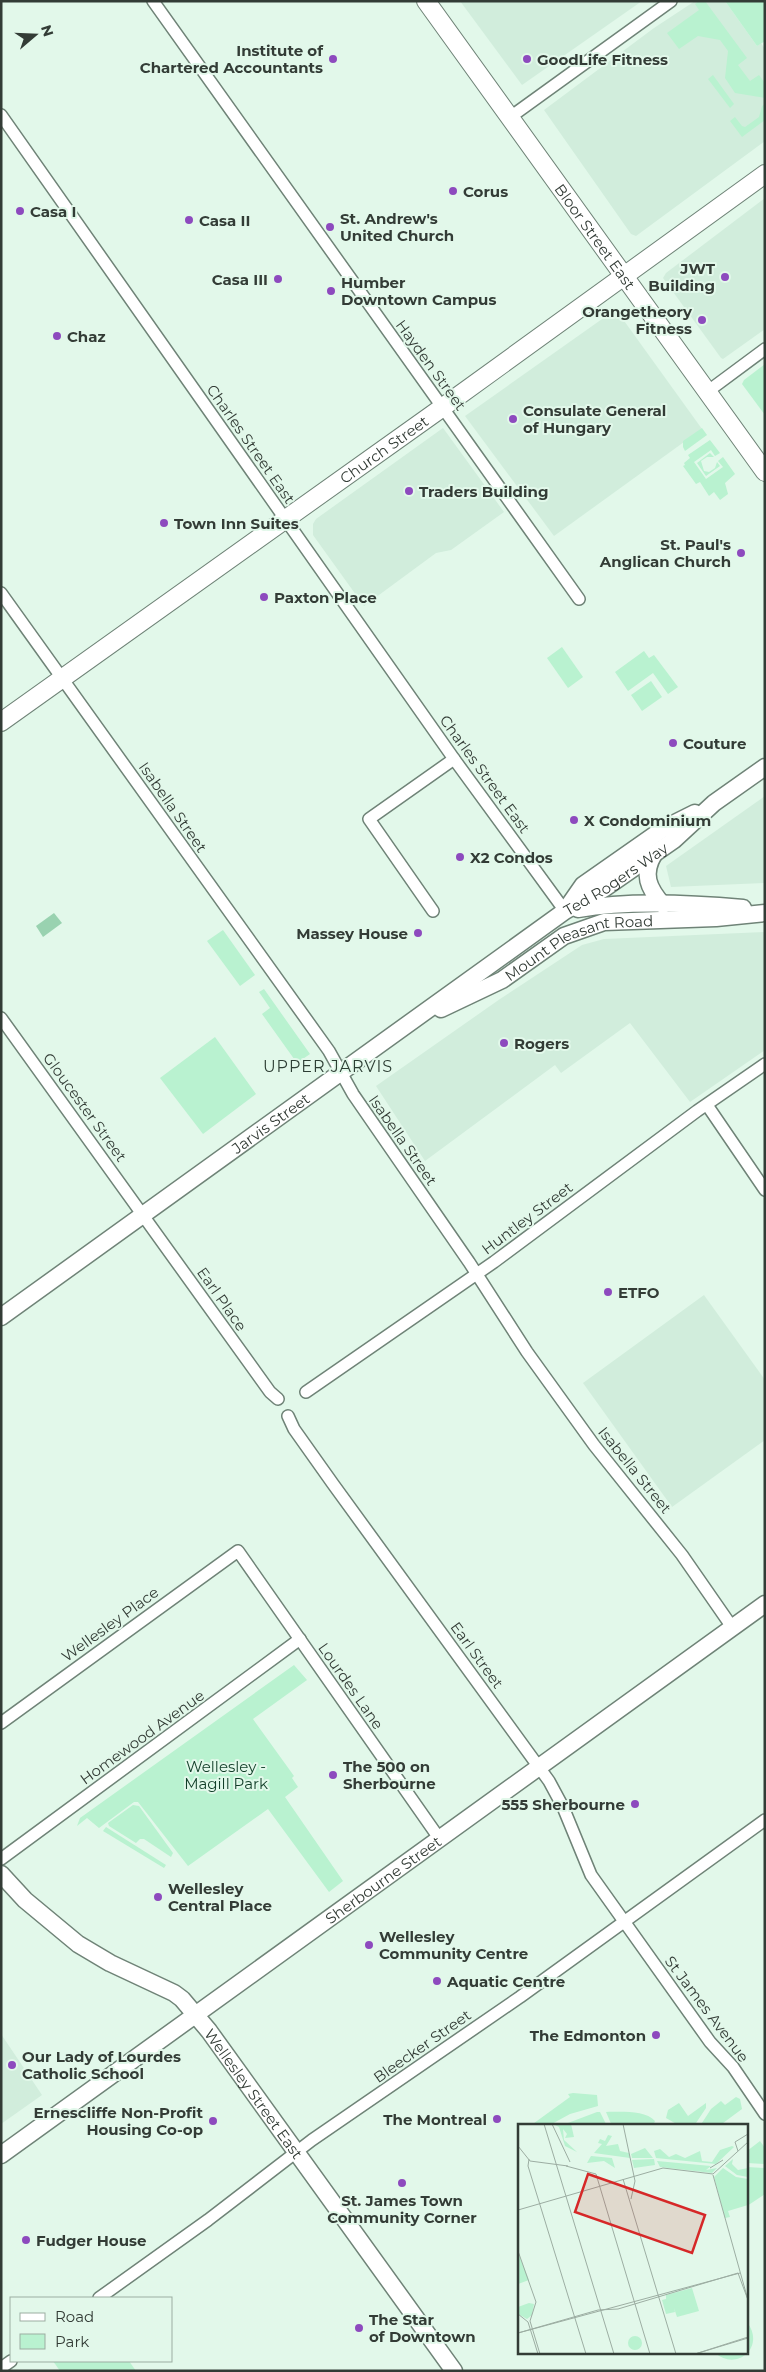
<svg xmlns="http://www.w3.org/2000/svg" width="766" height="2372" font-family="Montserrat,sans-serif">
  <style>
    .built { fill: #d1eddc }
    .green { fill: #b9f2d0 }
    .water { fill: #99d2b0 }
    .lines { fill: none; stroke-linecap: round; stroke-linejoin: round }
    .street-casing { stroke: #6f8377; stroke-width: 14 }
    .secondary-casing { stroke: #6f8377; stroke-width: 19 }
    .primary-casing { stroke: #6f8377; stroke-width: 20 }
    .street { stroke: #fff; stroke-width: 11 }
    .secondary { stroke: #fff; stroke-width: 16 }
    .primary { stroke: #fff; stroke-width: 18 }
    .poi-dot { fill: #8d4abe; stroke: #e2f8ea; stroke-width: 2 }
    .labels { text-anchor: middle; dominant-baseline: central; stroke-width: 4; stroke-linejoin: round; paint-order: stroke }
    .poi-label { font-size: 15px; font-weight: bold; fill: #333c36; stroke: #e2f8ea; text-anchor: start }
    .street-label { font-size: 15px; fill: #333c36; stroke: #e2f8ea }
    .park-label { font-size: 15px; fill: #113e28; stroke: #e2f8ea }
    .neighbourhood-label { font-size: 16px; letter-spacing: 1px; fill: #2d3e34; stroke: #e2f8ea }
    .inset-road { fill: none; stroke: #9cada2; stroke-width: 1 }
    .view { fill: #d62828; fill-opacity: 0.15; stroke: #d62828; stroke-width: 2.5 }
    .inset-edge { fill: none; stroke: #333c36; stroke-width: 2.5 }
  </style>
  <rect width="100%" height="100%" fill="#e2f8ea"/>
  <!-- built -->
  <g class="built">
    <path d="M 460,1 L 642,1 L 522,85 Z"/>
    <path d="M 695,1 L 725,1 L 757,46 L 761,43 L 765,49 L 765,141 L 636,236 L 631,234 L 544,110 L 654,28 Z"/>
    <path d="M 765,198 L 765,329 L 723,359 L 721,358 L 663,278 L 666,273 Z"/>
    <path d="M 617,311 L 702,429 L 554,536 L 465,416 L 612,312 Z"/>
    <path d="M 443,428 L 504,512 L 451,550 L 436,553 L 364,606 L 313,535 L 313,524 L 316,519 Z"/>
    <path d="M 765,796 L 765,883 L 671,887 L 666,866 Z"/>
    <path d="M 765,932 L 765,1050 L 690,1102 L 630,1023 L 561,1073 L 555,1065 L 425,1161 L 376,1086 L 500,999 L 582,945 L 604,939 Z"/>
    <path d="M 704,1295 L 765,1380 L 765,1440 L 672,1507 L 583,1383 Z"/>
    <path d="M 1,2034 L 42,2095 L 1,2124 Z"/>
  </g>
  <!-- green -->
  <g class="green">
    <path d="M 699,1 L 705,1 L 747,58 L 738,65 L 750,81 L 759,75 L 765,83 L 765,98 L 735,93 L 725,78 L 728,51 L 720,40 L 698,36 L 679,49 L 667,33 L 699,10 L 695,4 Z"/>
    <path d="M 725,1 L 765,1 L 765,41 L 757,46 Z"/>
    <path d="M 713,75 L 734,104 L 730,108 L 708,79 Z"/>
    <path d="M 765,104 L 765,120 L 742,137 L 730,121 L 735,117 L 742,126 L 745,127 L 759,117 L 762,106 Z"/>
    <path d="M 765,364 L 765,415 L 742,384 L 744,380 Z"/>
    <path d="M 702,428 L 707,435 L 685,451 L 683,447 L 683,441 Z"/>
    <path d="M 710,440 L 720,453 L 715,456 L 711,450 L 694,462 L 706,479 L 723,467 L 718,461 L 723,457 L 735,474 L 725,483 L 728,494 L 720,500 L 714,492 L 709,496 L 700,482 L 696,484 L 683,466 L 685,465 L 684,463 L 690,458 L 688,455 Z"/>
    <path d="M 710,453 L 714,457 L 707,457 L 701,461 L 704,471 L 709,472 L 715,468 L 717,462 L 720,466 L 706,476 L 697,463 Z"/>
    <path d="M 562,647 L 583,677 L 568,688 L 547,658 Z"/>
    <path d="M 644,651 L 649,658 L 654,655 L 678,687 L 668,694 L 653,673 L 628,691 L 615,672 Z"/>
    <path d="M 651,681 L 662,697 L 642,711 L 631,695 Z"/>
    <path d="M 223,930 L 255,975 L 240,986 L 207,941 Z"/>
    <path d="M 264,989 L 310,1054 L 297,1063 L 262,1014 L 270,1008 L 259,992 Z"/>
    <path d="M 215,1037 L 256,1094 L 203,1134 L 160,1078 Z"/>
    <path d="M 294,1665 L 307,1680 L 253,1719 L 294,1776 L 292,1778 L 298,1787 L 285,1797 L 343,1881 L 329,1892 L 268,1809 L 188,1866 L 138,1802 L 134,1802 L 99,1828 L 87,1818 L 77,1826 L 80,1818 Z"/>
    <path d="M 133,1805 L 139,1806 L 173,1853 L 171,1857 L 144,1839 L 140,1839 L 136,1843 L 109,1826 L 108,1823 Z"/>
    <path d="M 106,1827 L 166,1865 L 164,1868 L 103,1831 Z"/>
    <path d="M 573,2093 L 597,2095 L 598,2106 L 570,2114 L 548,2126 L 530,2126 L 570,2097 L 568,2094 Z"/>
    <path d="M 736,2097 L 740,2099 L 742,2109 L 719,2126 L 700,2126 L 711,2109 L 721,2101 L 725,2105 Z"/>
    <path d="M 679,2103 L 688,2116 L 706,2103 L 706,2108 L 694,2126 L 680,2126 L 666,2118 L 668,2110 Z"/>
    <path d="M 597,2112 L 600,2112 L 607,2126 L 560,2126 Z"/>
    <path d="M 606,2112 C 621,2112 645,2110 655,2121 L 653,2126 L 612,2126 Z"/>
    <path d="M 760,2141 L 765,2148 L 765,2164 L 747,2163 L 747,2151 Z"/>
    <path d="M 747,2167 L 765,2168 L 765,2194 L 747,2206 Z"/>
    <path d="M 747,2322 C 766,2347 737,2372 715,2353 L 747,2353 Z"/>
    <path d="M 53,2361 L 129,2361 L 136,2371 L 60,2371 Z"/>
  </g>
  <!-- water -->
  <path class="water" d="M 54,913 L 62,923 L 43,937 L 36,926 Z"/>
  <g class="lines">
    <defs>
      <g id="street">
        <path d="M 153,1 L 579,599"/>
        <path d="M 1,115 L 454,759 L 565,911"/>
        <path d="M 509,118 L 671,1"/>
        <path d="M 707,392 L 765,349"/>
        <path d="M 1,593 L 329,1051 L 353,1094 L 469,1262 L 527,1352 L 594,1445 L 682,1555 L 732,1627"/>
        <path d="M 433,911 L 369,819 L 454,759"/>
        <path d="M 1,1018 L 270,1392 L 278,1399"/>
        <path d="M 707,1105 L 765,1190"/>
        <path d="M 306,1392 L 494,1262 L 697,1111 L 765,1064"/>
        <path d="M 288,1416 L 294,1429 L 333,1484 L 549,1781 L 563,1807 L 591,1875 L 710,2042 L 733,2067 L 765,2114"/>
        <path d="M 1,1723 L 238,1551 L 439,1838"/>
        <path d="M 1,1859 L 300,1639"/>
        <path d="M 99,2298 L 208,2220 L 312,2140 L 520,1997 L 765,1820"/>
        <path d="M 1,2368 L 11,2361"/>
      </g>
      <g id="secondary">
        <path d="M 654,854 C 642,874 648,888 663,905"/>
        <path d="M 567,908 L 583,885 L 663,829 L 695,813"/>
        <path d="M 578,909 C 630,900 689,903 743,908"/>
        <path id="s1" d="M 441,1009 L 502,980 L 564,936 L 604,922 L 716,918 L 765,913"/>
        <path id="s2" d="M 1,1317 L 565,911 L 605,888 L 674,840 L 714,803 L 765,767"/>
        <path id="s3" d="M 1,1874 L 25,1900 L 78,1944 L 110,1963 L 174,1993 L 182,1999 L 209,2031 L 454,2371"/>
        <path id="s4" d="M 1,2155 L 765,1604"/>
      </g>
      <g id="primary">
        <path id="s5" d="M 426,1 L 765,472"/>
        <path id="s6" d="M 1,722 L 443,407 L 765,174"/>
      </g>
    </defs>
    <!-- street casing -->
    <use href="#street" class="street-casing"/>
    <!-- secondary casing -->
    <use href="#secondary" class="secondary-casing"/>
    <!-- primary casing -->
    <use href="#primary" class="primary-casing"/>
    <!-- street -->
    <use href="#street" class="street"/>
    <!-- secondary -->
    <use href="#secondary" class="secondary"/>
    <!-- primary -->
    <use href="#primary" class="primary"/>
  </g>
  <!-- markers -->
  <g class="poi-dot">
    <circle cx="333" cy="59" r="5"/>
    <circle cx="527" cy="59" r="5"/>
    <circle cx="453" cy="191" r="5"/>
    <circle cx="20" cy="211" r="5"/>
    <circle cx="189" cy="220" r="5"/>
    <circle cx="330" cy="227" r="5"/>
    <circle cx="725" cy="277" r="5"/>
    <circle cx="278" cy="279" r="5"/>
    <circle cx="331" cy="291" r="5"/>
    <circle cx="702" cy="320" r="5"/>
    <circle cx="57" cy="336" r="5"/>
    <circle cx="513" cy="419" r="5"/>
    <circle cx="409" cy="491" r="5"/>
    <circle cx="164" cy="523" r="5"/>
    <circle cx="741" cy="553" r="5"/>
    <circle cx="264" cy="597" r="5"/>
    <circle cx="673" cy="743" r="5"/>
    <circle cx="574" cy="820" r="5"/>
    <circle cx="460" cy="857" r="5"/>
    <circle cx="418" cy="933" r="5"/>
    <circle cx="504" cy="1043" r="5"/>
    <circle cx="608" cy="1292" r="5"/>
    <circle cx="333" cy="1775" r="5"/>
    <circle cx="635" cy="1804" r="5"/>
    <circle cx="158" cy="1897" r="5"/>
    <circle cx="369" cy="1945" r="5"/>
    <circle cx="437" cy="1981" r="5"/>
    <circle cx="656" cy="2035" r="5"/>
    <circle cx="12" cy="2065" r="5"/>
    <circle cx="497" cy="2119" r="5"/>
    <circle cx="213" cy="2121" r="5"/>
    <circle cx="402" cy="2183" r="5"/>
    <circle cx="26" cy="2240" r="5"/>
    <circle cx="359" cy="2328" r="5"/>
  </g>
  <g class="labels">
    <!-- poi labels -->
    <g class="poi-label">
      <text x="323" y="50" text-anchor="end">Institute of<tspan x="323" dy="17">Chartered Accountants</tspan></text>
      <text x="537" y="59">GoodLife Fitness</text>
      <text x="463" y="191">Corus</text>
      <text x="30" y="211">Casa I</text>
      <text x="340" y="218">St. Andrew's<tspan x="340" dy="17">United Church</tspan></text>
      <text x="199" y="220">Casa II</text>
      <text x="715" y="268" text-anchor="end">JWT<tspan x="715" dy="17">Building</tspan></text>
      <text x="268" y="279" text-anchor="end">Casa III</text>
      <text x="341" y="282">Humber<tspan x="341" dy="17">Downtown Campus</tspan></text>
      <text x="692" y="311" text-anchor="end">Orangetheory<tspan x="692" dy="17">Fitness</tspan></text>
      <text x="67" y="336">Chaz</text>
      <text x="523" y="410">Consulate General<tspan x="523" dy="17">of Hungary</tspan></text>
      <text x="419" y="491">Traders Building</text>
      <text x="174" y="523">Town Inn Suites</text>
      <text x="731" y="544" text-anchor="end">St. Paul's<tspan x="731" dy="17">Anglican Church</tspan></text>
      <text x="274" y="597">Paxton Place</text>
      <text x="683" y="743">Couture</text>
      <text x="584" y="820">X Condominium</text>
      <text x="470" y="857">X2 Condos</text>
      <text x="408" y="933" text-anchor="end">Massey House</text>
      <text x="514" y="1043">Rogers</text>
      <text x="618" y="1292">ETFO</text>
      <text x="343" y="1766">The 500 on<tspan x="343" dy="17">Sherbourne</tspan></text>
      <text x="625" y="1804" text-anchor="end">555 Sherbourne</text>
      <text x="168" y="1888">Wellesley<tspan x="168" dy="17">Central Place</tspan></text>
      <text x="379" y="1936">Wellesley<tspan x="379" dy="17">Community Centre</tspan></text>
      <text x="447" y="1981">Aquatic Centre</text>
      <text x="646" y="2035" text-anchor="end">The Edmonton</text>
      <text x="22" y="2056">Our Lady of Lourdes<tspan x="22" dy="17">Catholic School</tspan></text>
      <text x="203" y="2112" text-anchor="end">Ernescliffe Non-Profit<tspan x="203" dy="17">Housing Co-op</tspan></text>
      <text x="487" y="2119" text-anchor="end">The Montreal</text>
      <text x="402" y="2200" text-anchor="middle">St. James Town<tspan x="402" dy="17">Community Corner</tspan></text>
      <text x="36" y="2240">Fudger House</text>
      <text x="369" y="2319">The Star<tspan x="369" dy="17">of Downtown</tspan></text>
    </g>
    <!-- street labels -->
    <g class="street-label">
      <text stroke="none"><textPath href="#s5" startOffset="290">Bloor Street East</textPath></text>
      <text transform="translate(431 365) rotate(54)">Hayden Street</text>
      <text transform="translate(251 444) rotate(55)">Charles Street East</text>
      <text stroke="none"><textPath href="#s6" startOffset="470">Church Street</textPath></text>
      <text transform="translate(485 774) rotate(54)">Charles Street East</text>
      <text transform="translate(173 807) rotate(55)">Isabella Street</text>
      <text stroke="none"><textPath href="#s2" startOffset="755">Ted Rogers Way</textPath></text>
      <text stroke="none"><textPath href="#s1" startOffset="154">Mount Pleasant Road</textPath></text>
      <text transform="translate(85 1107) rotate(54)">Gloucester Street</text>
      <text stroke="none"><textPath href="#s2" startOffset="332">Jarvis Street</textPath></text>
      <text transform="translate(403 1140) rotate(55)">Isabella Street</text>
      <text transform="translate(527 1218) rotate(-37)">Huntley Street</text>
      <text transform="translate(222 1299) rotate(55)">Earl Place</text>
      <text transform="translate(635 1470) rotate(51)">Isabella Street</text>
      <text transform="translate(110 1624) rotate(-36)">Wellesley Place</text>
      <text transform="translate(477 1655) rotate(54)">Earl Street</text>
      <text transform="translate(351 1686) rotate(55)">Lourdes Lane</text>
      <text transform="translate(142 1737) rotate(-36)">Homewood Avenue</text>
      <text stroke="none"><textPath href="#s4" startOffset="471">Sherbourne Street</textPath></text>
      <text transform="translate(707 2009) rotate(53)">St James Avenue</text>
      <text transform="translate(422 2046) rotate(-35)">Bleecker Street</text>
      <text stroke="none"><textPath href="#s3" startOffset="341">Wellesley Street East</textPath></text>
    </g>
    <!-- park labels -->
    <g class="park-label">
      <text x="226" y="1766">Wellesley -<tspan x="226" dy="17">Magill Park</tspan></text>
    </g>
    <!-- neighbourhood labels -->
    <g class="neighbourhood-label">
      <text x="328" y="1066">UPPER JARVIS</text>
    </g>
  </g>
  <!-- overview -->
  <g transform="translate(518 2124)">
    <rect width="230" height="230" fill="#e2f8ea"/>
    <path d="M 35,0 L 53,0 L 56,13 L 47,14 L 49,10 L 45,5 L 46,16 L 59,28 L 47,22 L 41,3 ZM 90,11 L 94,12 L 88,22 L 100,20 L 102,27 L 111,29 L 112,34 L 76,29 L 84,20 L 80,19 L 82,15 L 87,17 ZM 214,22 L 216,23 L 198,40 L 138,34 L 136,27 L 142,25 L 151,33 L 158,30 L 167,34 L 182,27 L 184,37 L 194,38 L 202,26 ZM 127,24 L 135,34 L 114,34 L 113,30 ZM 73,32 L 94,34 L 97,44 L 86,37 L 69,39 ZM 136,35 L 137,41 L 116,44 L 114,36 ZM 215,35 L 214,40 L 220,46 L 230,44 L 230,53 L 219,51 L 207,42 ZM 139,37 L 193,42 L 188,46 L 199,44 L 194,49 L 142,43 ZM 205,44 L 218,53 L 230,55 L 230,81 L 210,87 L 212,93 L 207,94 L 196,53 ZM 0,128 L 11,156 L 0,160 ZM 174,164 L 181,187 L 159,193 L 156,184 L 157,188 L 148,190 L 144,176 L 148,175 L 148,171 ZM 11,179 L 16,180 L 14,191 L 9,195 L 0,190 L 0,183 ZM110 219a7 7 0 1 1 14 0a7 7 0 1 1-14 0Z" fill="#b9f2d0"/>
    <path class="inset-road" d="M 26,0 L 96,230M 34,0 L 52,38M 105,0 L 117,57M 0,22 L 12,37 L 50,42M 220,27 L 217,18 L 230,10M 11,35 L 10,42 L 68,230M 48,42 L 78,50 L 132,230M 192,44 L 205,36M 195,51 L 230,176M 105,55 L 158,230M 113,75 L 117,57M 0,86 L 145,44 L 195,50 L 230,18M 0,127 L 18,178 L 12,197 L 22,230M 0,190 L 10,198 L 20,230M 0,209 L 222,149M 0,209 L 80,186 L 100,185 L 220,149 L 230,176M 177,230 L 230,214M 177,230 L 230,213"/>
    <path class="view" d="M 70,50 L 187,91 L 174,129 L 57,88 Z"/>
    <rect width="230" height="230" class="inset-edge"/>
  </g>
  <!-- border -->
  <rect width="766" height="2372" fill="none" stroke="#333c36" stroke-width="5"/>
  <!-- legend -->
  <rect x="10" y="2297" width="162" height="65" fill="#e2f8ea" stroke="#9cada2"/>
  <rect x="20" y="2313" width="25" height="8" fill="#ffffff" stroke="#9cada2"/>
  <text x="55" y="2322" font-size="15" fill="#333c36">Road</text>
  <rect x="20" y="2334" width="25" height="15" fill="#b9f2d0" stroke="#9cada2"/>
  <text x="55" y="2347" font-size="15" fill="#333c36">Park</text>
  <!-- north arrow -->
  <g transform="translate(35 35) rotate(71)" stroke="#e2f8ea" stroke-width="4" paint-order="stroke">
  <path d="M0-4L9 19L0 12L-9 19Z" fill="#333c36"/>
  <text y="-8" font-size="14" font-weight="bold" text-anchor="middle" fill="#333c36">N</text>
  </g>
</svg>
